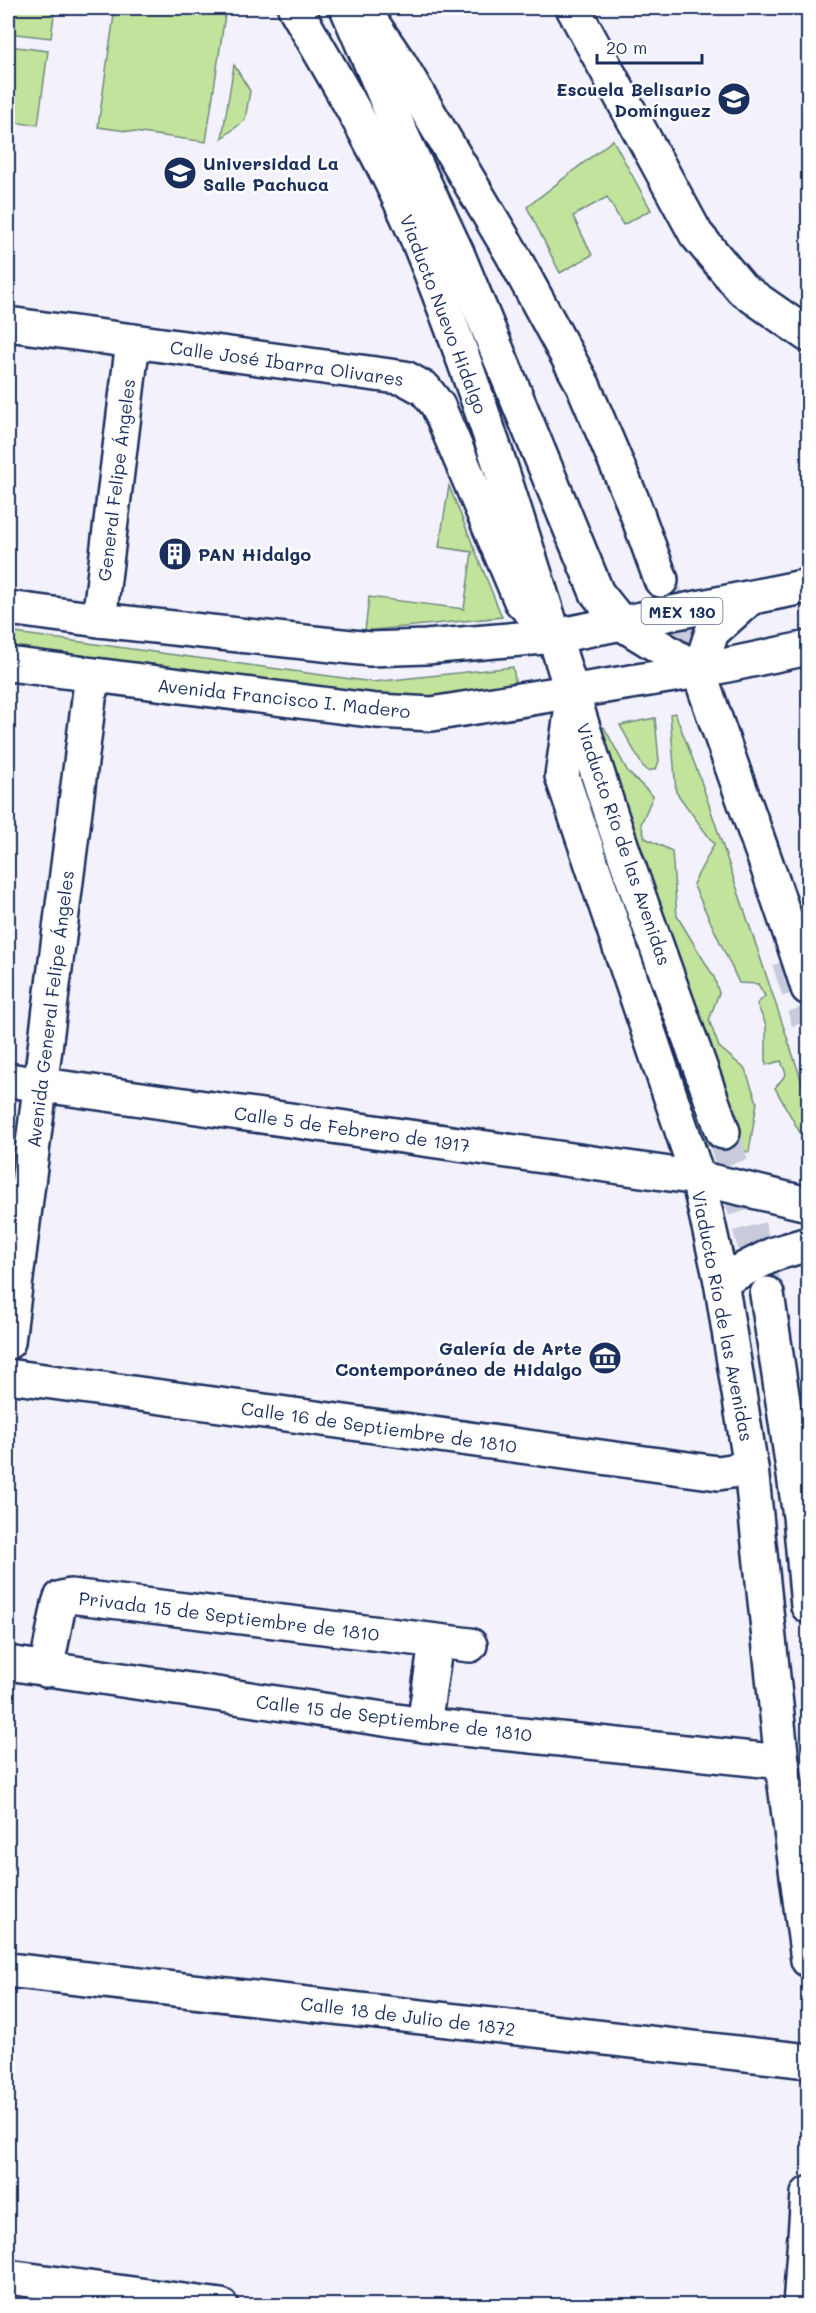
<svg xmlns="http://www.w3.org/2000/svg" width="816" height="2313" font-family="Mali,sans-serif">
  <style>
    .green { fill: #c2e39b; stroke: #6e897c; stroke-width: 1.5 }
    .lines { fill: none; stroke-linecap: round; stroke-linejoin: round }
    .major-tunnel { stroke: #c8cbdc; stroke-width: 33; stroke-dasharray: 33 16; stroke-linecap: butt }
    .minor-casing { stroke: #1b2f5e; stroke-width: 38 }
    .major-casing { stroke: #1b2f5e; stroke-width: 38 }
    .minor { stroke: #fff; stroke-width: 33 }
    .major { stroke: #fff; stroke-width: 33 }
    .labels { text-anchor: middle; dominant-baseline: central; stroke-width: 5; stroke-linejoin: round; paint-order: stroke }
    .shield { fill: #fff; stroke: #5f6d8e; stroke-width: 1.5 }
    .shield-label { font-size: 16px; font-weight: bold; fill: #1b2f5e }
    .poi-label { font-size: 18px; font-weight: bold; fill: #1b2f5e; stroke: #fff; text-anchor: end }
    .street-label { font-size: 18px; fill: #1b2f5e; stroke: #fff }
  </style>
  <rect width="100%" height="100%" fill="#f3f2fc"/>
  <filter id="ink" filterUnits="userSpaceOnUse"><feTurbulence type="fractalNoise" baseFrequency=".0167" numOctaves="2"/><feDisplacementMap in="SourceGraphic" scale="12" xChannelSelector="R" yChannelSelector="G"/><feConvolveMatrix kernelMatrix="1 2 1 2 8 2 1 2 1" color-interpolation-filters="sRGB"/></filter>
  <g filter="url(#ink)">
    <!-- green -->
    <g class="green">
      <path d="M 8,8 L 55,8 L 51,38 L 8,33 Z"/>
      <path d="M 115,8 L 226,8 L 206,142 L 98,127 Z"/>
      <path d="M 8,46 L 48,51 L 38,125 L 8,122 Z"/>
      <path d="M 234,65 L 250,91 L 245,120 L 222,138 Z"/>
      <path d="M 613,140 L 651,210 L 623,225 L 607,197 L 573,216 L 592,255 L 560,273 L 527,207 Z"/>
      <path d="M 449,486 L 502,617 L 365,631 L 369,597 L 464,609 L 472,552 L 439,547 Z"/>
      <path d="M 8,632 L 373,682 L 513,667 L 516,686 L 420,701 L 8,653 Z"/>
      <path d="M 675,713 L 700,778 L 808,1100 L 808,1147 L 775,1088 L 786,1074 L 781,1061 L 766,1065 L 766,1025 L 757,1004 L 765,996 L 758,984 L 739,983 L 693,884 L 714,844 L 676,792 L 670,714 Z"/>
      <path d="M 655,718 L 659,761 L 656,769 L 648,771 L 642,765 L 620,725 Z"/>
      <path d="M 604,727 L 628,772 L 653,796 L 641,824 L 645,838 L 672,851 L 677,916 L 714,977 L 719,993 L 709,1020 L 719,1047 L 745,1069 L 757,1102 L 749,1152 L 700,1144 L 739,1134 L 596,729 Z"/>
    </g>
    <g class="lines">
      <!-- major-tunnel -->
      <g class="major-tunnel">
        <path d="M 661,580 L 696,683"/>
        <path d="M 788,960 L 808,1021"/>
        <path d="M 723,1132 L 766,1289"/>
      </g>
      <defs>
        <g id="minor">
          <path d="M 573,8 L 696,234 L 742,289 L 808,335"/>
          <path d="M 8,324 L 405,378 L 425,389 L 438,406 L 521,601 L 556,636"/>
          <path d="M 99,620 L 133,341"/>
          <path d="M 699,671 C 734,777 775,882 808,988"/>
          <path d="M 574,692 L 562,776 L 698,1178 L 721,1281 L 751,1468 L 782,1762 L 808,1960"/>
          <path d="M 8,1080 L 698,1178 L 808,1204"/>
          <path d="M 721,1281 L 774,1254 L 808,1244"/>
          <path d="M 8,1342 L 92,675"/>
          <path d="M 8,1376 L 718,1473 L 751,1468"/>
          <path d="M 8,1663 L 424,1725 L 782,1762"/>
          <path d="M 46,1670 L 59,1604 L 61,1598 L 70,1596 L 470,1645"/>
          <path d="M 424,1725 L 436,1642"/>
          <path d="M 8,1970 L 808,2061"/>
          <path d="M 8,2277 L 221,2306"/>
        </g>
        <g id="major">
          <path d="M 295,8 C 339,84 385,161 419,243 C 494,427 547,618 608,806 C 644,915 685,1023 723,1132"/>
          <path d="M 347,8 L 399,129 L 457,253 L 597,593 L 621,623 L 699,671 L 712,632 L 749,599"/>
          <path d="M 366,14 L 400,64 L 511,252 L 583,385 L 632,500 L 661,580"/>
          <path d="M 8,608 L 99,620 L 370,649 L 426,647 L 556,636 L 808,586"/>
          <path d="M 8,664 L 377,711 L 432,714 L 699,671 L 808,648"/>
          <path d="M 767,1294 L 800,1516 L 808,1606"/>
          <path d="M 800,2306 L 808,2194"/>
        </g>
      </defs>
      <!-- minor casing -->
      <use href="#minor" class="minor-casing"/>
      <!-- major casing -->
      <use href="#major" class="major-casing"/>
      <!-- minor -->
      <use href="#minor" class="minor"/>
      <!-- major -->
      <use href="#major" class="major"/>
    </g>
  </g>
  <!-- icons -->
  <defs>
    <symbol id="school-disc" viewBox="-11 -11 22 22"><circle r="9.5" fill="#1b2f5e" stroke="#fff"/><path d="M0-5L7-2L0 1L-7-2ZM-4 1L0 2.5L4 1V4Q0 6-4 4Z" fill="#fff"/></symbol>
    <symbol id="university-disc" viewBox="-11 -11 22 22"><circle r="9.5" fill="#1b2f5e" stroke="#fff"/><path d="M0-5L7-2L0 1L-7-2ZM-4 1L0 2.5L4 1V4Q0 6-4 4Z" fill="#fff"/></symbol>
    <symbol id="building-disc" viewBox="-11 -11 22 22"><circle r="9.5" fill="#1b2f5e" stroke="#fff"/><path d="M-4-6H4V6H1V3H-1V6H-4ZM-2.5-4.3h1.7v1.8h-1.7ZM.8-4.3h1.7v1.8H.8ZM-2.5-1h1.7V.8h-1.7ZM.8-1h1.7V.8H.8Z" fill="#fff"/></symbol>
    <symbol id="museum-disc" viewBox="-11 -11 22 22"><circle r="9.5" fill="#1b2f5e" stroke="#fff"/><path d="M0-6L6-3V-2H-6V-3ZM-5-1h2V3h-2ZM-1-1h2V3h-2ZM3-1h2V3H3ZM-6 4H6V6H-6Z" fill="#fff"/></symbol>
  </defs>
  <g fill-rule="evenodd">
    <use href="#school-disc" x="715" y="80" width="38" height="38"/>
    <use href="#university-disc" x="161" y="154" width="38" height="38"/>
    <use href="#building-disc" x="156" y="535" width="38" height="38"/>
    <use href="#museum-disc" x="586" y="1339" width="38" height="38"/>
  </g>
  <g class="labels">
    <!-- shield labels -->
    <rect class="shield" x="641.5" y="598" width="81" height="26" rx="4.5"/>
    <g class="shield-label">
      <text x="682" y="611">MEX 130</text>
    </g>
    <!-- poi labels -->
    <g class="poi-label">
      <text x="711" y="89">Escuela Belisario<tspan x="711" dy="21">Domínguez</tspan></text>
      <text x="203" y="163" text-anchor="start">Universidad La<tspan x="203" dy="21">Salle Pachuca</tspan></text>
      <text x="198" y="554" text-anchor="start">PAN Hidalgo</text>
      <text x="582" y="1348">Galería de Arte<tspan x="582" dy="21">Contemporáneo de Hidalgo</tspan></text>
    </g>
    <!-- street labels -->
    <g class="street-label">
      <text transform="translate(444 314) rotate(69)">Viaducto Nuevo Hidalgo</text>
      <text transform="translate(287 363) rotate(8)">Calle José Ibarra Olivares</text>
      <text transform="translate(116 480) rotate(-83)">General Felipe Ángeles</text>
      <text transform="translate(284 698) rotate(6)">Avenida Francisco I. Madero</text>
      <text transform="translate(624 844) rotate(71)">Viaducto Río de las Avenidas</text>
      <text transform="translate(50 1009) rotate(-83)">Avenida General Felipe Ángeles</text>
      <text transform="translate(352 1129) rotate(8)">Calle 5 de Febrero de 1917</text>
      <text transform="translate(723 1316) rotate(79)">Viaducto Río de las Avenidas</text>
      <text transform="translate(379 1427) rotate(8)">Calle 16 de Septiembre de 1810</text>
      <text transform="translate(229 1616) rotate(7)">Privada 15 de Septiembre de 1810</text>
      <text transform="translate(394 1718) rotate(7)">Calle 15 de Septiembre de 1810</text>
      <text transform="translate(408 2016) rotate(7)">Calle 18 de Julio de 1872</text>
    </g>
  </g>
  <!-- margin -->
  <rect width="816" height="2313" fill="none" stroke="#fff" stroke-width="30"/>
  <rect x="15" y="15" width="786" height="2283" fill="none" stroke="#1b2f5e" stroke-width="2" filter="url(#ink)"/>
  <!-- scale -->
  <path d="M597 54v9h105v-9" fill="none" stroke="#1b2f5e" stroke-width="3"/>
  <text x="606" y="54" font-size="18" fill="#1b2f5e" stroke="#ffffff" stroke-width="4.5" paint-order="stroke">20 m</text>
</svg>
